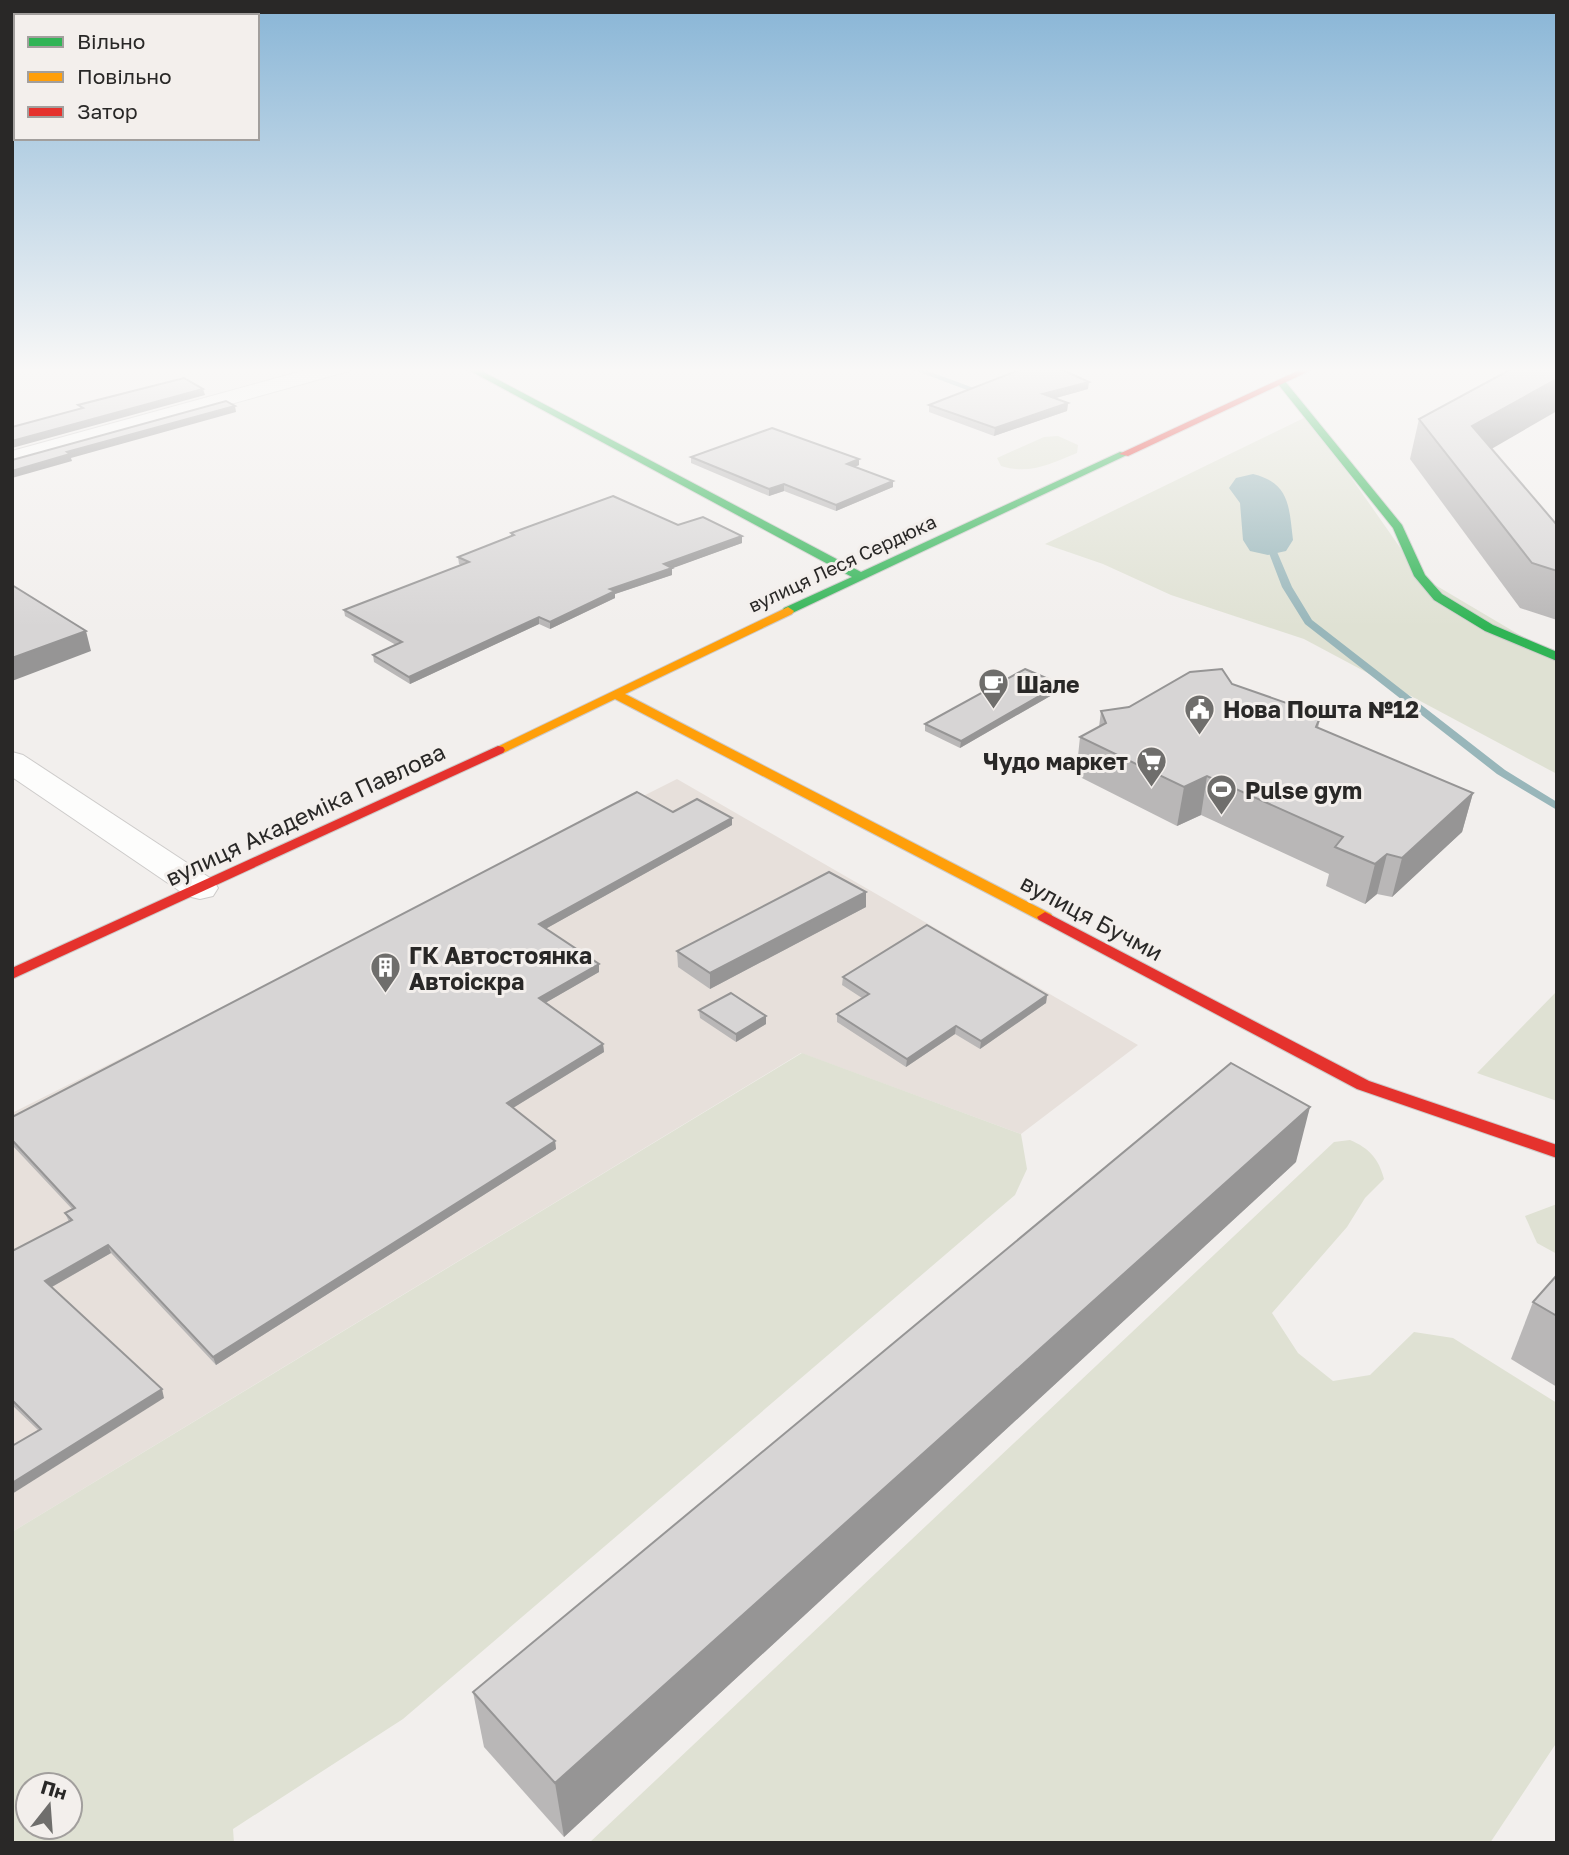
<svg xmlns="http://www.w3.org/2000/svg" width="1569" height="1855" font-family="'Golos Text',sans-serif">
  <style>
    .built { fill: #e7e0db }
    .green { fill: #dfe1d3; fill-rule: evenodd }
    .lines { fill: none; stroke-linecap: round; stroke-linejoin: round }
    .stream { fill: #98b6ba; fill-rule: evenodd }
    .river { fill: #98b6ba; fill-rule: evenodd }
    .street-casing { stroke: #cdcbca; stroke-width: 2 }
    .fast-casing { stroke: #cdcbca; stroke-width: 2 }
    .slow-casing { stroke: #cdcbca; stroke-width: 2 }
    .jam-casing { stroke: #cdcbca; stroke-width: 2 }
    .street { fill: #fdfdfc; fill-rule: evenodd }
    .fast { fill: #30b455; fill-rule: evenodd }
    .slow { fill: #ff9f0a; fill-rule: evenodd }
    .jam { fill: #e5322d; fill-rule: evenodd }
    .wall { fill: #b9b7b7 }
    .shaded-wall { fill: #969595 }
    .building { fill: #d7d5d5; stroke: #969595; stroke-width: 2 }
    .labels { text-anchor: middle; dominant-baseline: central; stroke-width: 6; stroke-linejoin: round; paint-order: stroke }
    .far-street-label { font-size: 19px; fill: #292827; stroke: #f3efec }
    .poi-label { font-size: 23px; font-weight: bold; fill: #292827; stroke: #f3efec; text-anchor: start }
    .street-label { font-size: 23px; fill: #292827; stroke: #f3efec }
  </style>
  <rect width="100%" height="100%" fill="#f2efed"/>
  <!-- built -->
  <path class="built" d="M 677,779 L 1138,1045 L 1021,1134 L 801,1053 L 12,1532 L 12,1113 Z"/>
  <!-- green -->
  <g class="green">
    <path d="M 1308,416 L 1420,576 L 1557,657 L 1557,774 L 1304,639 L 1171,595 L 1103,564 L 1045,544 Z"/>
    <path d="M 1058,436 L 1078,445 L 1077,453 C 1050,464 1029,475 1001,466 L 997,458 L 1044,437 Z"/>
    <path d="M 1557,991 L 1557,1101 L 1477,1073 Z"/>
    <path d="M 802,1053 L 1021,1134 L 1027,1169 L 1015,1195 L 403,1719 L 233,1829 L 234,1843 L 12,1843 L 12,1532 ZM 70,1785 L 70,1827 L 28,1827 L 28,1785 Z"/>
    <path d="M 1350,1140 C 1369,1148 1379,1159 1384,1179 L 1365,1198 L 1347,1227 L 1272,1313 L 1298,1353 L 1333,1381 L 1370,1375 L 1414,1332 L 1453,1338 L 1557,1403 L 1557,1742 L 1490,1843 L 589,1843 L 1334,1142 Z"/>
    <path d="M 1557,1204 L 1557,1254 L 1537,1243 L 1525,1216 Z"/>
  </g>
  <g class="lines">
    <!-- stream -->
    <g class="stream">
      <path d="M 906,367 L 917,367 L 990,394 L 983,396 Z"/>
      <path d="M 1268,537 L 1272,540 L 1292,587 L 1312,620 L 1505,770 L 1557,802 L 1557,810 L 1497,774 L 1305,624 L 1282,587 L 1264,540 Z"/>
    </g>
    <!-- river -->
    <path class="river" d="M 1253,474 C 1290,483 1289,507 1293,540 L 1286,551 L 1268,555 L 1250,551 L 1243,540 L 1240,503 L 1229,488 L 1236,478 Z"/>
    <defs>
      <g id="street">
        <path d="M 317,367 L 352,367 L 349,371 L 12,465 L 12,451 Z"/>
        <path d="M 12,752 L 23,755 L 213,880 L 218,888 L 213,896 L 200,899 L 187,896 L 12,777 Z"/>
      </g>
      <g id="fast">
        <path d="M 463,367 L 474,367 L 861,572 L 1120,452 L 1129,454 L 788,615 L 782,611 L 784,608 L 852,577 Z"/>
        <path d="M 1278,380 L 1284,380 L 1402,525 L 1425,575 L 1442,594 L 1493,625 L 1557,652 L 1557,661 L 1485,631 L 1434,600 L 1414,576 L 1393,528 L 1278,384 Z"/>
      </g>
      <path id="slow" d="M 788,607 L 794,611 L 792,614 L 625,694 L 1051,914 L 1053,917 L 1051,920 L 1039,920 L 615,699 L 503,753 L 493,753 L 491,750 Z"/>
      <g id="jam">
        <path d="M 1306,367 L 1318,367 L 1128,456 L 1119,454 Z"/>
        <path d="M 498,746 L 503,747 L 505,750 L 503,753 L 12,979 L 12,968 Z"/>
        <path d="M 1045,912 L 1369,1081 L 1557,1145 L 1557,1158 L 1357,1089 L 1039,920 L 1037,917 Z"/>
      </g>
    </defs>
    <!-- street casing -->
    <use href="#street" class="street-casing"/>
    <!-- fast casing -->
    <use href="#fast" class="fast-casing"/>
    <!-- slow casing -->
    <use href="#slow" class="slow-casing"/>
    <!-- jam casing -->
    <use href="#jam" class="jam-casing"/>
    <!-- street -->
    <use href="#street" class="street"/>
    <!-- fast -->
    <use href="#fast" class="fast"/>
    <!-- slow -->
    <use href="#slow" class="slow"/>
    <!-- jam -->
    <use href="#jam" class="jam"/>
  </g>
  <!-- wall -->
  <g class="wall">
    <path d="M 1088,389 L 1055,398 L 1068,403 L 1067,411 L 994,436 L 929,412 L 929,405 Z"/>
    <path d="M 1419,419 L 1492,449 L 1557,525 L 1557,620 L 1520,608 L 1410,459 Z"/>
    <path d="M 691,457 L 859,465 L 855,467 L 893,487 L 836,511 L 784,491 L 769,496 L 691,463 Z"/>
    <path d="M 678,525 L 742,536 L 742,543 L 672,568 L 672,575 L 615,594 L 615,598 L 550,629 L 539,624 L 410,684 L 374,662 L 373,655 L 396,645 L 345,616 L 344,610 L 462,565 L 459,564 L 458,557 L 511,536 L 511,533 Z"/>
    <path d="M 1232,684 L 1321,715 L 1318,728 L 1473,793 L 1462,832 L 1392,897 L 1377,894 L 1365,904 L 1326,886 L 1329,874 L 1201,815 L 1177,826 L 1076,775 L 1080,737 L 1099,727 L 1101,711 L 1129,707 Z"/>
    <path d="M 1059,691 L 960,748 L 925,731 L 925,724 Z"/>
    <path d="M 673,812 L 732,825 L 545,929 L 599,964 L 599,972 L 545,1003 L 603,1044 L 604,1052 L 513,1108 L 555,1141 L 556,1149 L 216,1365 L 111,1253 L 52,1287 L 164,1398 L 38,1430 L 12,1405 L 12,1251 L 69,1222 L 65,1213 L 72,1209 L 12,1145 L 12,1117 Z"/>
    <path d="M 866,892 L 866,907 L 710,989 L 678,967 L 677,951 Z"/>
    <path d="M 843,977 L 1047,995 L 1046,1003 L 980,1049 L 955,1034 L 906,1067 L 837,1022 L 837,1014 L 862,998 L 842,985 Z"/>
    <path d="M 699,1010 L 766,1016 L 766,1024 L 736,1042 L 700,1018 Z"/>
    <path d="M 1296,1162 L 564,1837 L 484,1747 L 473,1692 Z"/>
    <path d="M 1557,1275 L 1557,1387 L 1511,1359 L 1533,1302 Z"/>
  </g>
  <!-- shaded-wall -->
  <g class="shaded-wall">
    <path d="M 1557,379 L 1557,411 L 1462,466 L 1472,426 Z"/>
    <path d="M 1089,382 L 1088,389 L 1042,402 L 1043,394 Z"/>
    <path d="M 203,389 L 205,395 L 12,448 L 12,441 Z"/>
    <path d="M 1068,403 L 1067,411 L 994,436 L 995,428 Z"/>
    <path d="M 235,406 L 236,412 L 71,458 L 72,461 L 12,478 L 12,471 L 67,452 Z"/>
    <path d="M 859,459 L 859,465 L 847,470 L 847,464 Z"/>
    <path d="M 893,481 L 893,487 L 836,511 L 836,505 Z"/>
    <path d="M 784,484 L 784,491 L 769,496 L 769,489 Z"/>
    <path d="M 742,536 L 742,543 L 665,571 L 664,564 Z"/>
    <path d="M 672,568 L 672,575 L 615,594 L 615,598 L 550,629 L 550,622 L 610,589 Z"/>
    <path d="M 539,617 L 539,624 L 410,684 L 409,677 Z"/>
    <path d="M 86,631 L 91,651 L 12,681 L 12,658 Z"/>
    <path d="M 1060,684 L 1059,691 L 960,748 L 961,741 Z"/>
    <path d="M 1207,776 L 1201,815 L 1177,826 L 1184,787 Z"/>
    <path d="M 1473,793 L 1462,832 L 1392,897 L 1402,858 Z"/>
    <path d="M 732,818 L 732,825 L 540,932 L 539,924 Z"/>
    <path d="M 1387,854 L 1377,894 L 1365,904 L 1375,864 Z"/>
    <path d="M 866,892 L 866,907 L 710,989 L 710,973 Z"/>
    <path d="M 599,964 L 599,972 L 540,1006 L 539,998 Z"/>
    <path d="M 1047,995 L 1046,1003 L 980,1049 L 981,1041 Z"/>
    <path d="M 766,1016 L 766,1024 L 736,1042 L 736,1034 Z"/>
    <path d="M 956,1026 L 955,1034 L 906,1067 L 907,1059 Z"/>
    <path d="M 603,1044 L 604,1052 L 508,1111 L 507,1103 Z"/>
    <path d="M 1310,1107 L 1296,1162 L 564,1837 L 555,1783 Z"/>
    <path d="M 555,1141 L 556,1149 L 216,1365 L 213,1357 Z"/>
    <path d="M 108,1245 L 111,1253 L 48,1289 L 45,1281 Z"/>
    <path d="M 162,1389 L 164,1398 L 12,1494 L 12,1483 Z"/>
  </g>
  <!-- building -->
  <g class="building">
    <path d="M 1027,367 L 1056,367 L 1089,382 L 1043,394 L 1068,403 L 995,428 L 929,405 Z"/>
    <path d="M 1515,367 L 1557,367 L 1557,379 L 1472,426 L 1557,525 L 1557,571 L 1532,563 L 1419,419 Z"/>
    <path d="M 184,378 L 203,389 L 12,441 L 12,427 L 83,408 L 78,405 Z"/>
    <path d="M 226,401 L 235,406 L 67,452 L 70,454 L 12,471 L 12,460 Z"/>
    <path d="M 772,428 L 859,459 L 847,464 L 893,481 L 836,505 L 784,484 L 769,489 L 691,457 Z"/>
    <path d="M 613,496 L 678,525 L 703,517 L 742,536 L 664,564 L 672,568 L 610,589 L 615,591 L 550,622 L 539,617 L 409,677 L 373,655 L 402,642 L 344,610 L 469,562 L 458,557 L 514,535 L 511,533 Z"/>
    <path d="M 12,585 L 86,631 L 12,658 Z"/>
    <path d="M 1025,669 L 1060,684 L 961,741 L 925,724 Z"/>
    <path d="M 1222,669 L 1232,684 L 1321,715 L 1316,727 L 1473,793 L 1402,858 L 1387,854 L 1375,864 L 1335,847 L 1343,837 L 1207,776 L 1184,787 L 1080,737 L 1106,723 L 1101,711 L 1129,707 L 1190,672 Z"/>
    <path d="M 637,792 L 673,812 L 697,799 L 732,818 L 539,924 L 599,964 L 539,998 L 603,1044 L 507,1103 L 555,1141 L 213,1357 L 108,1245 L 45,1281 L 162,1389 L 12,1483 L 12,1446 L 41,1429 L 12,1400 L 12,1251 L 72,1220 L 65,1213 L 75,1208 L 12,1140 L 12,1117 Z"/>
    <path d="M 829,872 L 866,892 L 710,973 L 677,951 Z"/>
    <path d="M 927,925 L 1047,995 L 981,1041 L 956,1026 L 907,1059 L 837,1014 L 869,994 L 843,977 Z"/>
    <path d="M 731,993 L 766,1016 L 736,1034 L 699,1010 Z"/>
    <path d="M 1231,1063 L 1310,1107 L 555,1783 L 473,1692 Z"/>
    <path d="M 1557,1275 L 1557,1316 L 1533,1302 Z"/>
  </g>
  <!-- sky -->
  <linearGradient id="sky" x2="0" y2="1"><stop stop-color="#88b5d6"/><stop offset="0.59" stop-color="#f9f8f7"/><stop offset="1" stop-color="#f9f8f7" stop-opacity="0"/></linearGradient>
  <rect width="1569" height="627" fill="url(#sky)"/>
  <!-- icons -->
  <defs>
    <symbol id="cafe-pin" viewBox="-11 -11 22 30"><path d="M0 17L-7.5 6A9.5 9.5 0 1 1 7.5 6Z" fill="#6f6e6c" stroke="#f3efec"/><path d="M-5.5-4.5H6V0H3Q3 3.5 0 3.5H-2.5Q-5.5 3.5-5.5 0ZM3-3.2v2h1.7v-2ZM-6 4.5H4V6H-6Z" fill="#fff"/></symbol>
    <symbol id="civic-pin" viewBox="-11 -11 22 30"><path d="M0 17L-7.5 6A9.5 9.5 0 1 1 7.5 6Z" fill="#6f6e6c" stroke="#f3efec"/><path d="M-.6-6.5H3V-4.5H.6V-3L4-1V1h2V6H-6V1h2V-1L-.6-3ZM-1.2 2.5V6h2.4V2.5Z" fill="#fff"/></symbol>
    <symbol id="supermarket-pin" viewBox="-11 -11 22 30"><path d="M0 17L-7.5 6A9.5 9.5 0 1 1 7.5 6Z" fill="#6f6e6c" stroke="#f3efec"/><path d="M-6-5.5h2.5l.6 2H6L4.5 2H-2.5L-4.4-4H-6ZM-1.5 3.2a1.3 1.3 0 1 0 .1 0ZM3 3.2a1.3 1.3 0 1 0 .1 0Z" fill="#fff"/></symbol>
    <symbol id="stadium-pin" viewBox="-11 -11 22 30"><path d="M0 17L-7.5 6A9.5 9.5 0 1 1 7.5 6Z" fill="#6f6e6c" stroke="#f3efec"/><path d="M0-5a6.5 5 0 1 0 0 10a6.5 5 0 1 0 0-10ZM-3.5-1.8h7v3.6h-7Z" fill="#fff"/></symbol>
    <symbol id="building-pin" viewBox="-11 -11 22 30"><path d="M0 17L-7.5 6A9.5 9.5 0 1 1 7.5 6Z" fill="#6f6e6c" stroke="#f3efec"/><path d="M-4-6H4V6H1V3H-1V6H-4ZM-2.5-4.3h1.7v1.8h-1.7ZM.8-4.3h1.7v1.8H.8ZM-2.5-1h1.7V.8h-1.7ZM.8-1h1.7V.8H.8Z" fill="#fff"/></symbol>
  </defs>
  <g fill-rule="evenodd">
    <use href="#cafe-pin" x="976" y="666" width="35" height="47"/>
    <use href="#civic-pin" x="1182" y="692" width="35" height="47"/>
    <use href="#supermarket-pin" x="1134" y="744" width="35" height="47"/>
    <use href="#stadium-pin" x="1204" y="772" width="35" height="47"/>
    <use href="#building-pin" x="368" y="950" width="35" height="47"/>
  </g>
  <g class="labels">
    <!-- far-street labels -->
    <g class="far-street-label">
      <text transform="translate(842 563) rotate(-25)">вулиця Леся Сердюка</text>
    </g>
    <!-- poi labels -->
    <g class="poi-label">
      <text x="1016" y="684">Шале</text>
      <text x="1223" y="709">Нова Пошта №12</text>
      <text x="1128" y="761" text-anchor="end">Чудо маркет</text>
      <text x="1245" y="790">Pulse gym</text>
      <text x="409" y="955">ГК Автостоянка<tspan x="409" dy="26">Автоіскра</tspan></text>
    </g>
    <!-- street labels -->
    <g class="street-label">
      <text transform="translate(305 814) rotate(-25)">вулиця Академіка Павлова</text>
      <text transform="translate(1092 917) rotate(28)">вулиця Бучми</text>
    </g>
  </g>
  <!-- border -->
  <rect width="1569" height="1855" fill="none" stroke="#292827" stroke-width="28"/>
  <!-- legend -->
  <rect x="14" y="14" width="245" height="126" fill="#f3efec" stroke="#a29f9d" stroke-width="2"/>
  <rect x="28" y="37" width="35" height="10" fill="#30b455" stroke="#a29f9d" stroke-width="2"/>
  <text x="77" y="49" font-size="21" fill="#292827">Вільно</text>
  <rect x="28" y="72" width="35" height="10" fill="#ff9f0a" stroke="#a29f9d" stroke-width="2"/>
  <text x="77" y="84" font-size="21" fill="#292827">Повільно</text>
  <rect x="28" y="107" width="35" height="10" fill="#e5322d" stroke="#a29f9d" stroke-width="2"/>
  <text x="77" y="119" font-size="21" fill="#292827">Затор</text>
  <!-- north arrow -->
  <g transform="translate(49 1806) rotate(17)"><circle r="33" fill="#f3efec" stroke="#a29f9d" stroke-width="2"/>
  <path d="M0-5L12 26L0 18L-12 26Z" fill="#6f6e6c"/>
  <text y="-10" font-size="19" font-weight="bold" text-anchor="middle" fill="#292827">Пн</text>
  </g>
</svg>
